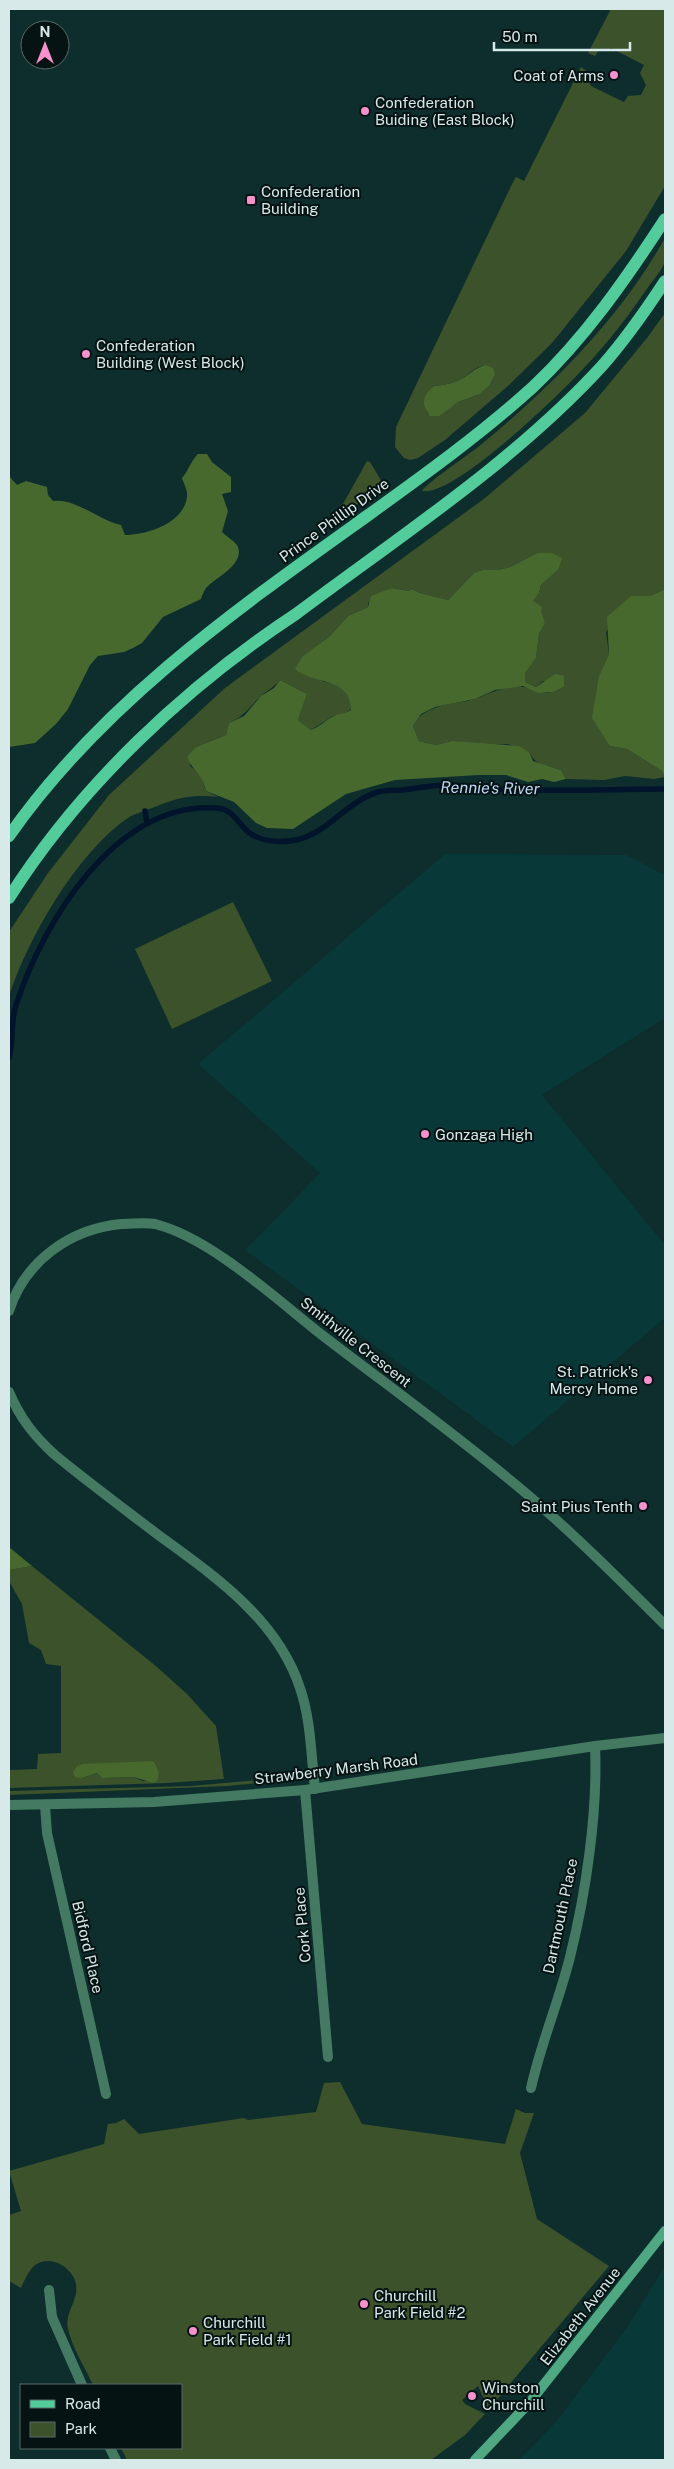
<svg xmlns="http://www.w3.org/2000/svg" width="674" height="2469" font-family="'Public Sans',sans-serif">
  <style>
    .built { fill: #083838 }
    .green { fill: #3b522b; fill-rule: evenodd }
    .forest { fill: #48692e }
    .lines { fill: none; stroke-linecap: round; stroke-linejoin: round }
    .stream { stroke: #01142c; stroke-width: 5.5 }
    .minor { stroke: #447a62; stroke-width: 10 }
    .secondary { stroke: #4ea882; stroke-width: 10 }
    .primary { stroke: #53cc9b; stroke-width: 12 }
    .poi-dot { fill: #f790cd; stroke: #061313; stroke-width: 2 }
    .labels { text-anchor: middle; dominant-baseline: central; stroke-width: 4; stroke-linejoin: round; paint-order: stroke }
    .poi-label { font-size: 15px; fill: #d8e9e9; stroke: #061313; text-anchor: start }
    .street-label { font-size: 15px; fill: #d8e9e9; stroke: #061313 }
    .water-label { font-size: 16px; font-style: italic; fill: #bdd6f4; stroke: #061313 }
  </style>
  <rect width="100%" height="100%" fill="#0d2e2d"/>
  <!-- built -->
  <g class="built">
    <path d="M 445,854 L 626,855 L 665,875 L 665,1018 L 542,1095 L 665,1245 L 665,1318 L 513,1447 L 245,1250 L 320,1173 L 198,1064 Z"/>
    <path d="M 665,2266 L 665,2460 L 519,2460 L 556,2422 L 628,2326 Z"/>
  </g>
  <!-- green -->
  <g class="green">
    <path d="M 611,9 L 665,9 L 665,186 L 626,251 L 552,343 L 509,385 L 445,440 L 418,458 L 410,460 L 404,458 L 395,447 L 396,427 L 512,184 L 516,177 L 524,181 L 581,67 L 588,72 L 585,77 L 586,82 L 589,82 L 591,86 L 624,102 L 628,96 L 641,95 L 646,85 L 640,73 L 644,65 L 611,48 L 609,51 L 604,51 L 603,49 L 599,50 L 595,56 L 588,53 ZM 485,365 L 495,375 L 489,386 L 480,394 L 458,402 L 443,411 L 428,414 C 423,403 425,394 434,386 C 443,385 452,384 461,379 C 471,374 472,368 485,365 Z"/>
    <path d="M 665,238 C 665,245 667,254 665,261 C 663,269 654,279 649,286 C 629,315 607,344 583,369 C 559,395 454,497 422,491 C 424,485 468,455 478,447 C 550,388 619,320 665,238 Z"/>
    <path d="M 665,313 L 665,589 L 650,596 L 631,596 L 606,632 L 609,654 L 599,677 L 610,746 L 627,749 L 662,771 L 665,777 L 654,779 L 625,776 L 604,780 L 566,779 L 561,770 C 548,764 536,767 529,752 L 507,744 L 486,745 L 452,741 L 436,745 L 419,741 L 413,726 C 416,722 419,716 423,714 C 439,703 458,704 475,699 C 490,694 507,684 524,687 C 544,690 541,698 564,687 L 543,681 L 536,687 L 525,682 L 524,673 L 536,658 L 539,634 L 545,623 L 532,601 L 539,593 L 541,585 L 558,570 L 537,553 L 510,567 L 498,570 L 482,570 L 474,573 L 448,600 L 420,593 L 411,589 L 409,591 L 392,588 L 368,603 L 368,607 L 348,616 L 330,636 L 317,646 L 322,681 C 341,686 350,688 351,709 L 344,715 L 333,716 L 311,730 L 298,720 L 307,694 L 280,680 C 274,687 268,690 261,696 C 248,708 247,714 229,723 L 226,735 L 196,747 L 190,766 L 200,773 L 206,791 L 218,797 C 191,794 177,798 152,808 C 145,811 137,813 131,816 C 79,849 27,939 9,997 L 9,932 L 48,873 L 109,795 L 225,688 L 485,498 L 585,413 L 647,338 Z"/>
    <path d="M 367,461 L 370,462 L 382,482 L 382,486 L 333,522 Z"/>
    <path d="M 233,902 L 272,981 L 172,1029 L 135,949 Z"/>
    <path d="M 32,1566 L 157,1667 L 187,1694 L 216,1726 L 224,1779 L 167,1783 L 9,1788 L 9,1770 L 37,1769 L 38,1754 L 61,1753 L 61,1666 L 46,1664 L 41,1650 L 29,1643 L 22,1604 L 9,1581 L 9,1570 ZM 84,1764 L 157,1781 L 143,1781 L 134,1777 L 102,1778 L 97,1773 L 82,1778 Z"/>
    <path d="M 293,1777 L 280,1781 L 227,1786 L 9,1795 L 9,1791 L 190,1786 Z"/>
    <path d="M 340,2082 L 362,2124 L 505,2144 L 516,2109 L 525,2113 L 534,2113 L 520,2153 L 537,2219 L 609,2266 L 489,2409 L 485,2407 L 487,2405 L 478,2386 L 462,2400 L 465,2404 L 485,2414 L 465,2435 L 431,2460 L 127,2460 L 121,2448 L 181,2448 L 181,2385 L 93,2385 C 85,2367 72,2348 68,2329 C 64,2312 79,2301 76,2284 C 73,2266 46,2252 32,2268 C 27,2274 24,2281 21,2288 L 9,2281 L 9,2215 L 21,2211 L 9,2171 L 104,2144 L 108,2124 L 116,2123 L 124,2119 L 139,2134 L 244,2118 L 248,2120 L 316,2112 L 324,2083 Z"/>
  </g>
  <!-- forest -->
  <g class="forest">
    <path d="M 485,365 L 493,368 L 495,375 L 489,386 L 480,394 L 458,402 L 439,416 L 430,416 C 421,403 422,396 434,386 C 443,385 452,384 461,379 C 471,374 473,369 485,365 Z"/>
    <path d="M 198,454 L 207,454 L 212,462 L 231,477 L 231,492 L 222,494 L 228,511 L 222,532 C 226,536 234,541 237,545 C 247,564 214,578 206,588 C 204,591 202,595 201,599 L 163,617 L 142,643 L 133,648 L 124,652 L 98,656 L 90,665 L 68,709 L 56,724 L 35,743 L 9,747 L 9,476 L 17,485 L 26,481 L 47,487 L 48,495 L 53,501 C 76,498 98,520 121,525 L 125,535 C 147,535 184,523 187,497 C 188,491 184,484 182,478 C 189,470 190,462 198,454 Z"/>
    <path d="M 537,553 L 552,553 L 562,558 L 558,570 L 541,585 L 539,593 L 533,601 L 542,607 L 541,612 L 545,623 L 539,634 L 536,658 L 525,673 L 525,682 L 536,687 L 555,674 L 564,676 L 564,687 L 553,692 L 538,693 L 523,686 L 495,690 L 475,699 L 435,707 L 421,714 L 413,726 L 419,741 L 436,745 L 452,741 L 519,746 L 529,752 L 533,761 L 561,770 L 566,779 L 554,782 L 542,779 L 528,782 L 506,775 L 479,775 L 395,780 L 346,794 L 293,829 L 267,828 L 256,823 L 234,802 L 206,791 C 202,772 193,772 187,757 L 196,747 L 226,735 L 229,723 L 244,716 L 261,696 L 274,688 L 280,680 L 307,694 L 298,720 L 311,730 C 319,727 325,721 332,717 C 338,713 344,715 351,710 C 350,676 316,686 295,669 L 302,657 L 330,636 L 348,616 L 368,607 L 371,596 L 392,588 L 409,591 L 411,589 L 420,593 L 448,600 L 474,573 L 482,570 L 498,570 L 510,567 Z"/>
    <path d="M 665,589 L 665,777 L 662,771 L 627,749 L 610,746 L 592,718 L 599,676 L 609,654 L 607,617 L 631,596 L 650,596 Z"/>
    <path d="M 9,1547 L 32,1566 L 9,1570 Z"/>
    <path d="M 153,1761 C 158,1768 160,1772 157,1781 L 153,1783 L 134,1777 L 102,1778 L 97,1773 L 82,1778 L 75,1777 L 73,1772 L 77,1766 L 83,1764 Z"/>
  </g>
  <g class="lines">
    <!-- stream -->
    <g class="stream">
      <path d="M 145,811 L 147,823"/>
      <path d="M 9,1058 C 14,1041 10,1022 16,1005 C 43,922 116,801 216,808 C 233,809 237,822 248,832 C 261,842 281,843 296,840 C 327,834 347,801 378,792 C 386,790 395,790 403,790 C 419,788 436,784 453,785 C 469,786 486,789 503,789 C 557,792 611,789 665,789"/>
    </g>
    <!-- minor -->
    <g class="minor">
      <path d="M 9,1311 C 25,1261 70,1229 121,1224 C 132,1224 145,1222 155,1224 C 211,1238 276,1299 322,1335 C 391,1388 462,1439 528,1495 C 576,1536 621,1581 665,1625"/>
      <path d="M 9,1392 C 20,1418 34,1436 55,1455 C 88,1482 123,1508 157,1534 C 213,1575 277,1618 300,1688 C 311,1720 311,1755 315,1789"/>
      <path d="M 305,1790 L 328,2057"/>
      <path d="M 9,1805 L 154,1802 L 305,1790 L 595,1746 L 665,1738"/>
      <path d="M 45,1805 L 47,1833 L 106,2094"/>
      <path d="M 531,2088 C 541,2043 559,2001 570,1957 C 586,1893 598,1811 595,1746"/>
      <path d="M 49,2290 L 52,2317 L 82,2385"/>
      <path d="M 110,2448 L 116,2460"/>
    </g>
    <!-- secondary -->
    <path class="secondary" d="M 475,2460 L 530,2402 L 665,2231"/>
    <!-- primary -->
    <g class="primary">
      <path d="M 9,836 C 102,703 237,609 367,516 C 424,475 481,434 533,387 C 585,338 626,279 665,219"/>
      <path d="M 9,898 C 80,786 185,687 296,614 C 400,536 514,462 602,366 C 625,340 646,310 665,281"/>
    </g>
  </g>
  <!-- markers -->
  <g class="poi-dot">
    <circle cx="614" cy="75" r="5"/>
    <circle cx="365" cy="111" r="5"/>
    <rect x="246" y="195" width="10" height="10" rx="2.5"/>
    <circle cx="86" cy="354" r="5"/>
    <circle cx="425" cy="1134" r="5"/>
    <circle cx="648" cy="1380" r="5"/>
    <circle cx="643" cy="1506" r="5"/>
    <circle cx="364" cy="2304" r="5"/>
    <circle cx="193" cy="2331" r="5"/>
    <circle cx="472" cy="2396" r="5"/>
  </g>
  <g class="labels">
    <!-- poi labels -->
    <g class="poi-label">
      <text x="604" y="75" text-anchor="end">Coat of Arms</text>
      <text x="375" y="102">Confederation<tspan x="375" dy="17">Buiding (East Block)</tspan></text>
      <text x="261" y="191">Confederation<tspan x="261" dy="17">Building</tspan></text>
      <text x="96" y="345">Confederation<tspan x="96" dy="17">Building (West Block)</tspan></text>
      <text x="435" y="1134">Gonzaga High</text>
      <text x="638" y="1371" text-anchor="end">St. Patrick's<tspan x="638" dy="17">Mercy Home</tspan></text>
      <text x="633" y="1506" text-anchor="end">Saint Pius Tenth</text>
      <text x="374" y="2295">Churchill<tspan x="374" dy="17">Park Field #2</tspan></text>
      <text x="203" y="2322">Churchill<tspan x="203" dy="17">Park Field #1</tspan></text>
      <text x="482" y="2387">Winston<tspan x="482" dy="17">Churchill</tspan></text>
    </g>
    <!-- street labels -->
    <g class="street-label">
      <text transform="translate(334 520) rotate(-36)">Prince Phillip Drive</text>
      <text transform="translate(356 1342) rotate(38)">Smithville Crescent</text>
      <text transform="translate(336 1769) rotate(-7)">Strawberry Marsh Road</text>
      <text transform="translate(560 1916) rotate(-78)">Dartmouth Place</text>
      <text transform="translate(302 1925) rotate(-95)">Cork Place</text>
      <text transform="translate(88 1947) rotate(77)">Bidford Place</text>
      <text transform="translate(580 2316) rotate(-52)">Elizabeth Avenue</text>
    </g>
    <!-- water labels -->
    <g class="water-label">
      <text transform="translate(490 788) rotate(1)">Rennie's River</text>
    </g>
  </g>
  <!-- border -->
  <rect width="674" height="2469" fill="none" stroke="#d8e9e9" stroke-width="20"/>
  <!-- legend -->
  <rect x="20" y="2384" width="162" height="65" fill="#061313" stroke="#5a6969"/>
  <rect x="30" y="2400" width="25" height="8" fill="#53cc9b" stroke="#5a6969"/>
  <text x="65" y="2409" font-size="15" fill="#d8e9e9">Road</text>
  <rect x="30" y="2422" width="25" height="15" fill="#3b522b" stroke="#5a6969"/>
  <text x="65" y="2434" font-size="15" fill="#d8e9e9">Park</text>
  <!-- north arrow -->
  <g transform="translate(45 45)"><circle r="24" fill="#061313" stroke="#5a6969"/>
  <path d="M0-4L9 19L0 12L-9 19Z" fill="#f790cd"/>
  <text y="-8" font-size="14" font-weight="bold" text-anchor="middle" fill="#d8e9e9">N</text>
  </g>
  <!-- scale -->
  <path d="M494 42v8h136v-8" fill="none" stroke="#d8e9e9" stroke-width="2.5"/>
  <text x="502" y="42" font-size="15" fill="#d8e9e9" stroke="#061313" stroke-width="4" paint-order="stroke">50 m</text>
</svg>
